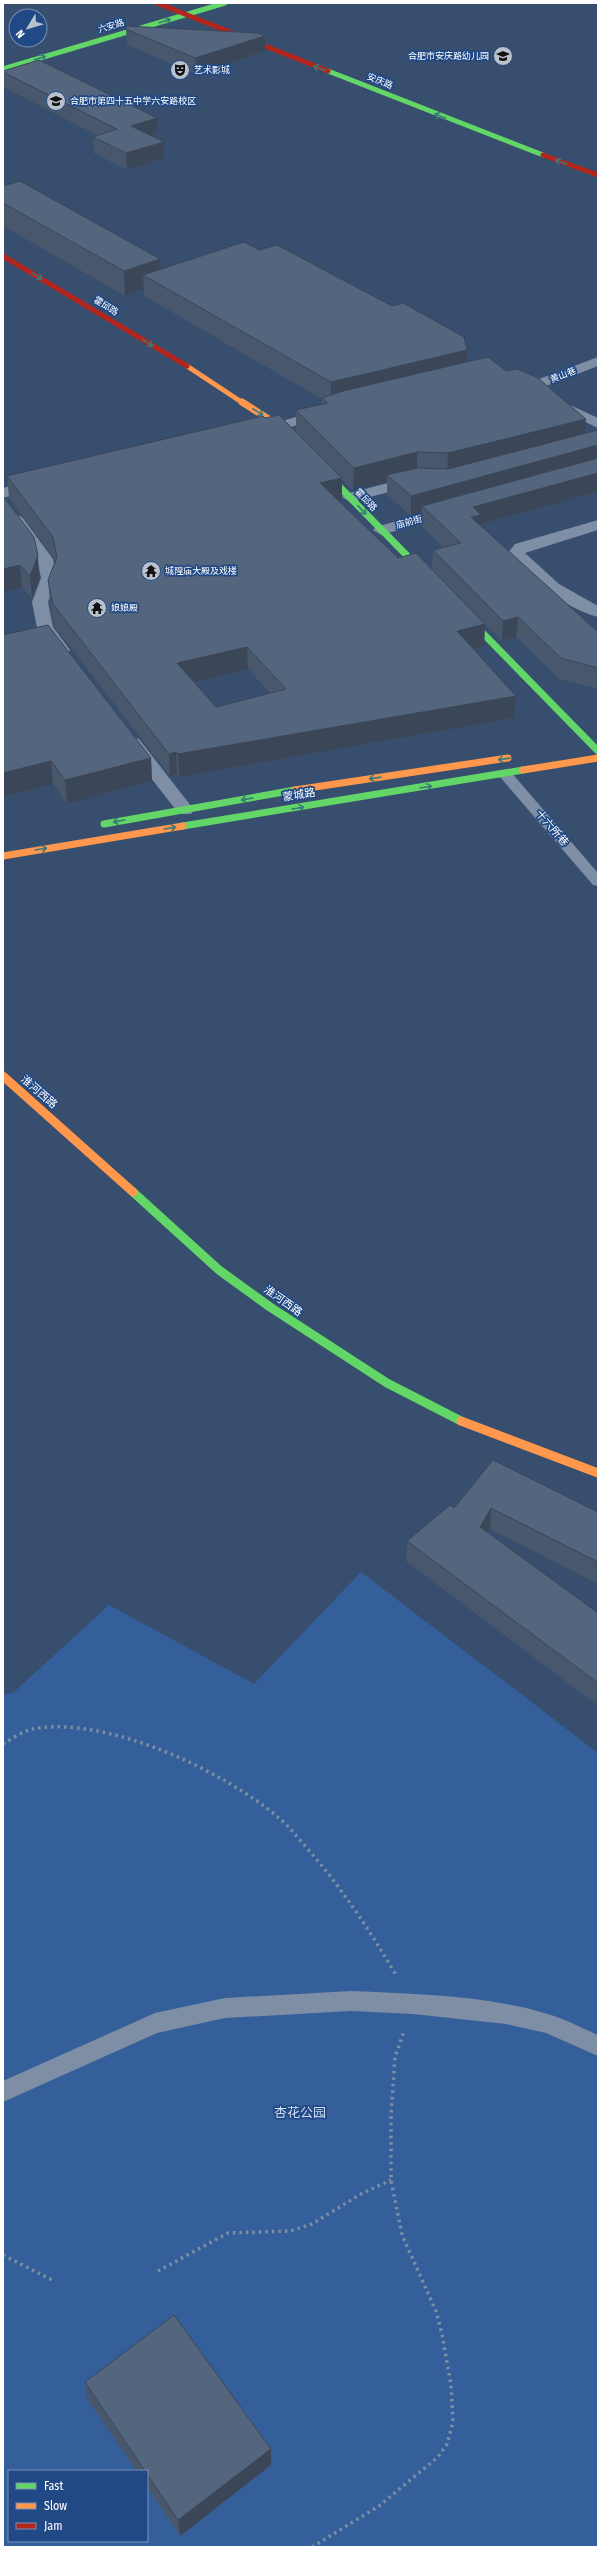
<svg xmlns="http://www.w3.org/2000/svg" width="601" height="2550" font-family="'Fira Sans Condensed','Noto Sans SC',sans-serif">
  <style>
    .green { fill: #355f9b; fill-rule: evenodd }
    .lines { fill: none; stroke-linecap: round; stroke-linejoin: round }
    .path { stroke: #7e8ea4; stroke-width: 3.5; stroke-dasharray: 2.5 4; stroke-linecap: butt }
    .lane { fill: #7e8ea4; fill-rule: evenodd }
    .street { fill: #7e8ea4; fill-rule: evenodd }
    .fast-far2 { stroke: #63d668; stroke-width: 5 }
    .fast-far1 { stroke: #63d668; stroke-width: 7 }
    .fast { stroke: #63d668; stroke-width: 9 }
    .slow-far2 { stroke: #ff974d; stroke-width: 5 }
    .slow-far1 { stroke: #ff974d; stroke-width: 7 }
    .slow { stroke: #ff974d; stroke-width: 9 }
    .jam { stroke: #b3261e; stroke-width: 5 }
    .wall { fill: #48576c; fill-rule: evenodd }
    .shaded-wall { fill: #3b4758 }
    .building { fill: #54657e; stroke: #3b4758; fill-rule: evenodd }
    .oneway { stroke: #387a7b }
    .labels { text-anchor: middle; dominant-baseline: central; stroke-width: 3.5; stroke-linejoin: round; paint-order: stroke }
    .far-street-label { font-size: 9px; fill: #fff; stroke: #214985 }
    .far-poi-label { font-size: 9px; fill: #fff; stroke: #214985; text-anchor: start }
    .street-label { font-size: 11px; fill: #fff; stroke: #214985 }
    .near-park-label { font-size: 13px; fill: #cedff7; stroke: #214985 }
  </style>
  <rect width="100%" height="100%" fill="#384e6e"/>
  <!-- green -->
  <path class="green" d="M 361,1572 L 598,1753 L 598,2547 L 3,2547 L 3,1694 L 13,1693 L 109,1605 L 254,1684 ZM 9,2471 L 147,2471 L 147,2541 L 9,2541 Z"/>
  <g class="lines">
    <!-- path -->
    <g class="path">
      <path d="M 3,1744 C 12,1739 23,1731 32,1729 C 106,1715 224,1771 279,1818 C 289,1826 297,1837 306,1847 C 342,1888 368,1928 396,1975"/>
      <path d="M 3,2255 L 52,2280"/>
      <path d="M 158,2271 L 228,2233 L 290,2231 L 312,2224 L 361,2194 L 391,2180"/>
      <path d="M 312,2547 L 379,2506 L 438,2457 L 447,2444 L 453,2422 L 451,2385 L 442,2334 L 436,2311 L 402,2235 L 391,2180 L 391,2115 L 395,2057 L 404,2031"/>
    </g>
    <!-- lane -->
    <g class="lane">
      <path d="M 505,770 L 510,771 L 598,873 L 598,886 L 593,885 L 500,777 L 498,774 L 500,771 Z"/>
      <path d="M 351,1991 C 416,1994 485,1995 548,2014 C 565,2019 582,2028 598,2035 L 598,2056 L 546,2033 L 506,2024 L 413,2014 L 351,2011 L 225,2018 L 157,2033 L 3,2102 L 3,2081 L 155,2013 L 225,1998 Z"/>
    </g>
    <!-- street -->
    <g class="street">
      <path d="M 598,357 L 598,366 L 533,391 L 528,392 L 521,388 L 523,385 Z"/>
      <path d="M 555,398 L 598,418 L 598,428 L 550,405 L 548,402 L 550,399 Z"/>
      <path d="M 324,409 L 329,410 L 331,413 L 329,416 L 259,436 L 252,432 L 254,429 Z"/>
      <path d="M 416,476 L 421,478 L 424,481 L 421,484 L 350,502 L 342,497 L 345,494 Z"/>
      <path d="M 37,479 L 42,481 L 45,484 L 42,487 L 3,498 L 3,488 Z"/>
      <path d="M 450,506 L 455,508 L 458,511 L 455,514 L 381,535 L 373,530 L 376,527 Z"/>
      <path d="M 17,515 L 22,517 L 53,559 L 57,578 L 48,602 L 53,627 L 70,650 L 68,654 L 56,654 L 37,628 L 32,602 L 41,578 L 37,559 L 9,520 Z"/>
      <path d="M 598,520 L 598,530 L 525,553 L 559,584 L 598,606 L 598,617 C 567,609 526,579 508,553 L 515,544 Z"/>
      <path d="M 133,738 L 139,739 L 191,806 L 194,810 L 191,814 L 179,814 L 127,747 L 124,743 L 127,739 Z"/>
    </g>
    <!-- fast-far2 -->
    <g class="fast-far2">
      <path d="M 3,69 L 225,3"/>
      <path d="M 328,71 L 543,155"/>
    </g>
    <!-- fast-far1 -->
    <g class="fast-far1">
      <path d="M 321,468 L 428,577"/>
      <path d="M 465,615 L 598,751"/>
      <path d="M 104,824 L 295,790"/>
      <path d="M 183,826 L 523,770"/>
    </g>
    <!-- fast -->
    <path class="fast" d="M 133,1192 L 219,1270 L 270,1307 L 387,1383 L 461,1421"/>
    <!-- slow-far2 -->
    <path class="slow-far2" d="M 187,366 L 243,403"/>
    <!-- slow-far1 -->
    <g class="slow-far1">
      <path d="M 242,402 L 281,427 L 290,436"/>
      <path d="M 523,770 L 598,758"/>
      <path d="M 295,790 L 508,758"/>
      <path d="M 3,856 L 183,826"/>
    </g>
    <!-- slow -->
    <g class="slow">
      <path d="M 3,1076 L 133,1192"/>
      <path d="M 461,1421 L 598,1473"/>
    </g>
    <!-- jam -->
    <g class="jam">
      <path d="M 157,3 L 328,71"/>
      <path d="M 543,155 L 598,175"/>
      <path d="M 3,256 L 187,366"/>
    </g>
  </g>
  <!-- wall -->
  <g class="wall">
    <path d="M 126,29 L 265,36 L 265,51 L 196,74 L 127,45 Z"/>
    <path d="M 3,71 L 157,118 L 157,134 L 152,136 L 164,142 L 164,158 L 127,170 L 94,153 L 93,137 L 97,135 L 3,87 Z"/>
    <path d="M 3,186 L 160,269 L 466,362 L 585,433 L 598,430 L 598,492 L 481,524 L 481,526 L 598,632 L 598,689 L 559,679 L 516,637 L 502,641 L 485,624 L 484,646 L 473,649 L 514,718 L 179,777 L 177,775 L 170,776 L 54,626 L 50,602 L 48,580 L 55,561 L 54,559 L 9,498 L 7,476 L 265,418 L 296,431 L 296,410 L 322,404 L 322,399 L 144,296 L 144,289 L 125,296 L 3,226 ZM 342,479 L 353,490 L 387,482 L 387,495 L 411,516 L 421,513 L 421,526 L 444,548 L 433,550 L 432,570 L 398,558 L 338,500 L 342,500 ZM 248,669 L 270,693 L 216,707 L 193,682 Z"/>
    <path d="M 3,496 L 39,578 L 32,599 L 22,587 Z"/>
    <path d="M 3,635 L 151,758 L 152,781 L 67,804 L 53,784 Z"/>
    <path d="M 493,1460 L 598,1512 L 598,1584 L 490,1529 L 487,1532 L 598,1613 L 598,1706 L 406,1561 L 407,1541 L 454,1508 Z"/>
    <path d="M 85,2382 L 271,2465 L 180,2536 L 147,2487 L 147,2471 L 136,2471 L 87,2399 Z"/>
  </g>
  <!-- shaded-wall -->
  <g class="shaded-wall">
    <path d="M 265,36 L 265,51 L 196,74 L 195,58 Z"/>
    <path d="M 157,118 L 157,134 L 132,142 L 131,126 Z"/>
    <path d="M 164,142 L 164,158 L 127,170 L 126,153 Z"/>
    <path d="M 160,259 L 161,284 L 143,275 L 144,289 L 125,296 L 124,271 Z"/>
    <path d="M 467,350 L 466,372 L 331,404 L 331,382 Z"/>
    <path d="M 586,419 L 584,441 L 447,475 L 448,453 Z"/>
    <path d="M 598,445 L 598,464 L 422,506 L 421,513 L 411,516 L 411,496 Z"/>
    <path d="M 417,452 L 417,475 L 387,475 L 387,482 L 353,490 L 354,468 Z"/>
    <path d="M 598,473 L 598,492 L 481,524 L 480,534 L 471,517 L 473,507 Z"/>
    <path d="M 342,478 L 342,500 L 319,505 L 320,483 Z"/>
    <path d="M 38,555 L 39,578 L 32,599 L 30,576 Z"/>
    <path d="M 20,565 L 22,587 L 3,592 L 3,569 Z"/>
    <path d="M 518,617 L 516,637 L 502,641 L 503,621 Z"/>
    <path d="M 485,624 L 484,646 L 456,654 L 457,631 Z"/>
    <path d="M 247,647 L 248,669 L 178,686 L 177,663 Z"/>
    <path d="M 516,696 L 514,718 L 179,777 L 178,754 Z"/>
    <path d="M 176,752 L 177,775 L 170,776 L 169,754 Z"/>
    <path d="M 151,758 L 152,781 L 67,804 L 65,780 Z"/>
    <path d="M 51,761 L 53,784 L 3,797 L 3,773 Z"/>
    <path d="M 491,1508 L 490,1529 L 478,1547 L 480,1527 Z"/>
    <path d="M 271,2449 L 271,2465 L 180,2536 L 178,2520 Z"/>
  </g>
  <!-- building -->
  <g class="building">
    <path d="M 127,26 L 258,33 L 265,36 L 195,58 L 126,29 Z"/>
    <path d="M 39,60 L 157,118 L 131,126 L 164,142 L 126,153 L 93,137 L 117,129 L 3,72 L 3,71 Z"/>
    <path d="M 20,181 L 160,259 L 124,271 L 3,203 L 3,186 Z"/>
    <path d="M 244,242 L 259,250 L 277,245 L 392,306 L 403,303 L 464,337 L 467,350 L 331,382 L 143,275 Z"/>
    <path d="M 488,357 L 506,371 L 517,369 L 538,378 L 586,419 L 448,453 L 417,452 L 354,468 L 296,410 L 328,403 L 322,398 L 343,391 Z"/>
    <path d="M 279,415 L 342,478 L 320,483 L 398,558 L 416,553 L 485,624 L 457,631 L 516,696 L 178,754 L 176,752 L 169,754 L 53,604 L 48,580 L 57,557 L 53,537 L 7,476 L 263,416 L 265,418 ZM 247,647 L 286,689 L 216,707 L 177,663 Z"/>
    <path d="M 598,430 L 598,445 L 411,496 L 387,475 L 418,468 L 448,469 Z"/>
    <path d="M 598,458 L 598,473 L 473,507 L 481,515 L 471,517 L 598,632 L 598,668 L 561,658 L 518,617 L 503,621 L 433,550 L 461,543 L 422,506 Z"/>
    <path d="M 3,496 L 34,537 L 38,555 L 30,576 L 20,565 L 3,569 Z"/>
    <path d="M 48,625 L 151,758 L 65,780 L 51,761 L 3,773 L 3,635 Z"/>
    <path d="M 493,1460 L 598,1512 L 598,1562 L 491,1508 L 480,1527 L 598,1613 L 598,1683 L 407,1541 L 450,1505 L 454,1508 Z"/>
    <path d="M 174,2315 L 271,2449 L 178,2520 L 147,2474 L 147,2471 L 145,2471 L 85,2382 Z"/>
  </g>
  <!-- one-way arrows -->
  <defs><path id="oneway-shaft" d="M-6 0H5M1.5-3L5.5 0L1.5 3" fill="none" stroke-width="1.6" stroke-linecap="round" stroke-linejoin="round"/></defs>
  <g class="oneway">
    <use href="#oneway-shaft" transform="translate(165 21) rotate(-17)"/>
    <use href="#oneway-shaft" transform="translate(40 58) rotate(-17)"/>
    <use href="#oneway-shaft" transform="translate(319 68) rotate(-158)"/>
    <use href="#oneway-shaft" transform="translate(440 116) rotate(-158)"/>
    <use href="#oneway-shaft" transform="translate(561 162) rotate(-160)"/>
    <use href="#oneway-shaft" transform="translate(37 276) rotate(31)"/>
    <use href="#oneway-shaft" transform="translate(148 343) rotate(31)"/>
    <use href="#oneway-shaft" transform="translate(258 412) rotate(33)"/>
    <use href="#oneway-shaft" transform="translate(362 510) rotate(46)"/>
    <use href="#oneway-shaft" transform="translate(504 759) rotate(172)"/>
    <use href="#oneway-shaft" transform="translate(375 778) rotate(172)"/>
    <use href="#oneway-shaft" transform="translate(426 787) rotate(-9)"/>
    <use href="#oneway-shaft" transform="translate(247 799) rotate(170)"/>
    <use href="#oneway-shaft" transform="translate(298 808) rotate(-9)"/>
    <use href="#oneway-shaft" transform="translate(119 821) rotate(170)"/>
    <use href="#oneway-shaft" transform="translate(170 828) rotate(-9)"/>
    <use href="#oneway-shaft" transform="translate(41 849) rotate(-9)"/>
  </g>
  <!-- icons -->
  <defs>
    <symbol id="school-disc" viewBox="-11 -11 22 22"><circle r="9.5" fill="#b9c1cc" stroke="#214985"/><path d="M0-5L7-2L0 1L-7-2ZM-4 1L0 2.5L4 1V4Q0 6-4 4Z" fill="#111"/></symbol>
    <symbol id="theatre-disc" viewBox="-11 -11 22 22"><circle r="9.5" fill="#b9c1cc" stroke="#214985"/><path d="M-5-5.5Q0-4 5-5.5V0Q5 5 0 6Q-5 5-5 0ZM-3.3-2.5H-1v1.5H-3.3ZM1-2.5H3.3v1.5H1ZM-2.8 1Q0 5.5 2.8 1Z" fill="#111"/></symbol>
    <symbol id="temple-disc" viewBox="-11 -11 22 22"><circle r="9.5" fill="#b9c1cc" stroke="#214985"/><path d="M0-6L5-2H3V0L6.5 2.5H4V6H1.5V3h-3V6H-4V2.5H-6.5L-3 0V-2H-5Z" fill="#111"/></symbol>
  </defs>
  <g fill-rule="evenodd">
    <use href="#school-disc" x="492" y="45" width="22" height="22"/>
    <use href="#theatre-disc" x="169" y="59" width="22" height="22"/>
    <use href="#school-disc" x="45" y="90" width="22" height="22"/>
    <use href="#temple-disc" x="140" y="560" width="22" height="22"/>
    <use href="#temple-disc" x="86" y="597" width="22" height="22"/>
  </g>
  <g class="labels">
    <!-- far-street labels -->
    <g class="far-street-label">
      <text transform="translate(111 26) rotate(-17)">六安路</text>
      <text transform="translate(380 81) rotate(22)">安庆路</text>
      <text transform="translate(106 306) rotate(31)">霍邱路</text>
      <text transform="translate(563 375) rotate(-21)">黄山巷</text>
      <text transform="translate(366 500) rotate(46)">霍邱路</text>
      <text transform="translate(409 522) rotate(-15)">庙前街</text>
    </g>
    <!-- far-poi labels -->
    <g class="far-poi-label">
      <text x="489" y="56" text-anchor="end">合肥市安庆路幼儿园</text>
      <text x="194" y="70">艺术影城</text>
      <text x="70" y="101">合肥市第四十五中学六安路校区</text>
      <text x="165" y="571">城隍庙大殿及戏楼</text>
      <text x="111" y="608">娘娘殿</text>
    </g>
    <!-- street labels -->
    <g class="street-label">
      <text transform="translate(299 795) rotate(-9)">蒙城路</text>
      <text transform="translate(552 828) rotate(49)">十六所巷</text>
      <text transform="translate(39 1092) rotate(41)">淮河西路</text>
      <text transform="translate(283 1301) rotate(35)">淮河西路</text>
    </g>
    <!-- near-park labels -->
    <g class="near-park-label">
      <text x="300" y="2112">杏花公园</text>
    </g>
  </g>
  <!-- border -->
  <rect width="601" height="2550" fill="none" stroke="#ffffff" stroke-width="8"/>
  <!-- legend -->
  <rect x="8" y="2470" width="140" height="72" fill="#214985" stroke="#7a92b6"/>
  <rect x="16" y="2483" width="20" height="6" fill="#63d668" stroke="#7a92b6"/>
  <text x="44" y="2490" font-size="12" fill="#ffffff">Fast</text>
  <rect x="16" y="2503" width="20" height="6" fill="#ff974d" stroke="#7a92b6"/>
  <text x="44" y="2510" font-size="12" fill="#ffffff">Slow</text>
  <rect x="16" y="2523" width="20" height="6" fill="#b3261e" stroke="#7a92b6"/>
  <text x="44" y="2530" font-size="12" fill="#ffffff">Jam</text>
  <!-- north arrow -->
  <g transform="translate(28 28) rotate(232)"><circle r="19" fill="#214985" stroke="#7a92b6"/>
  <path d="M0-3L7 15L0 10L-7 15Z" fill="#b9c1cc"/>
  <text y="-6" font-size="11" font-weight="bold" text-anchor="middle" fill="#ffffff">N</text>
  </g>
</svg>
